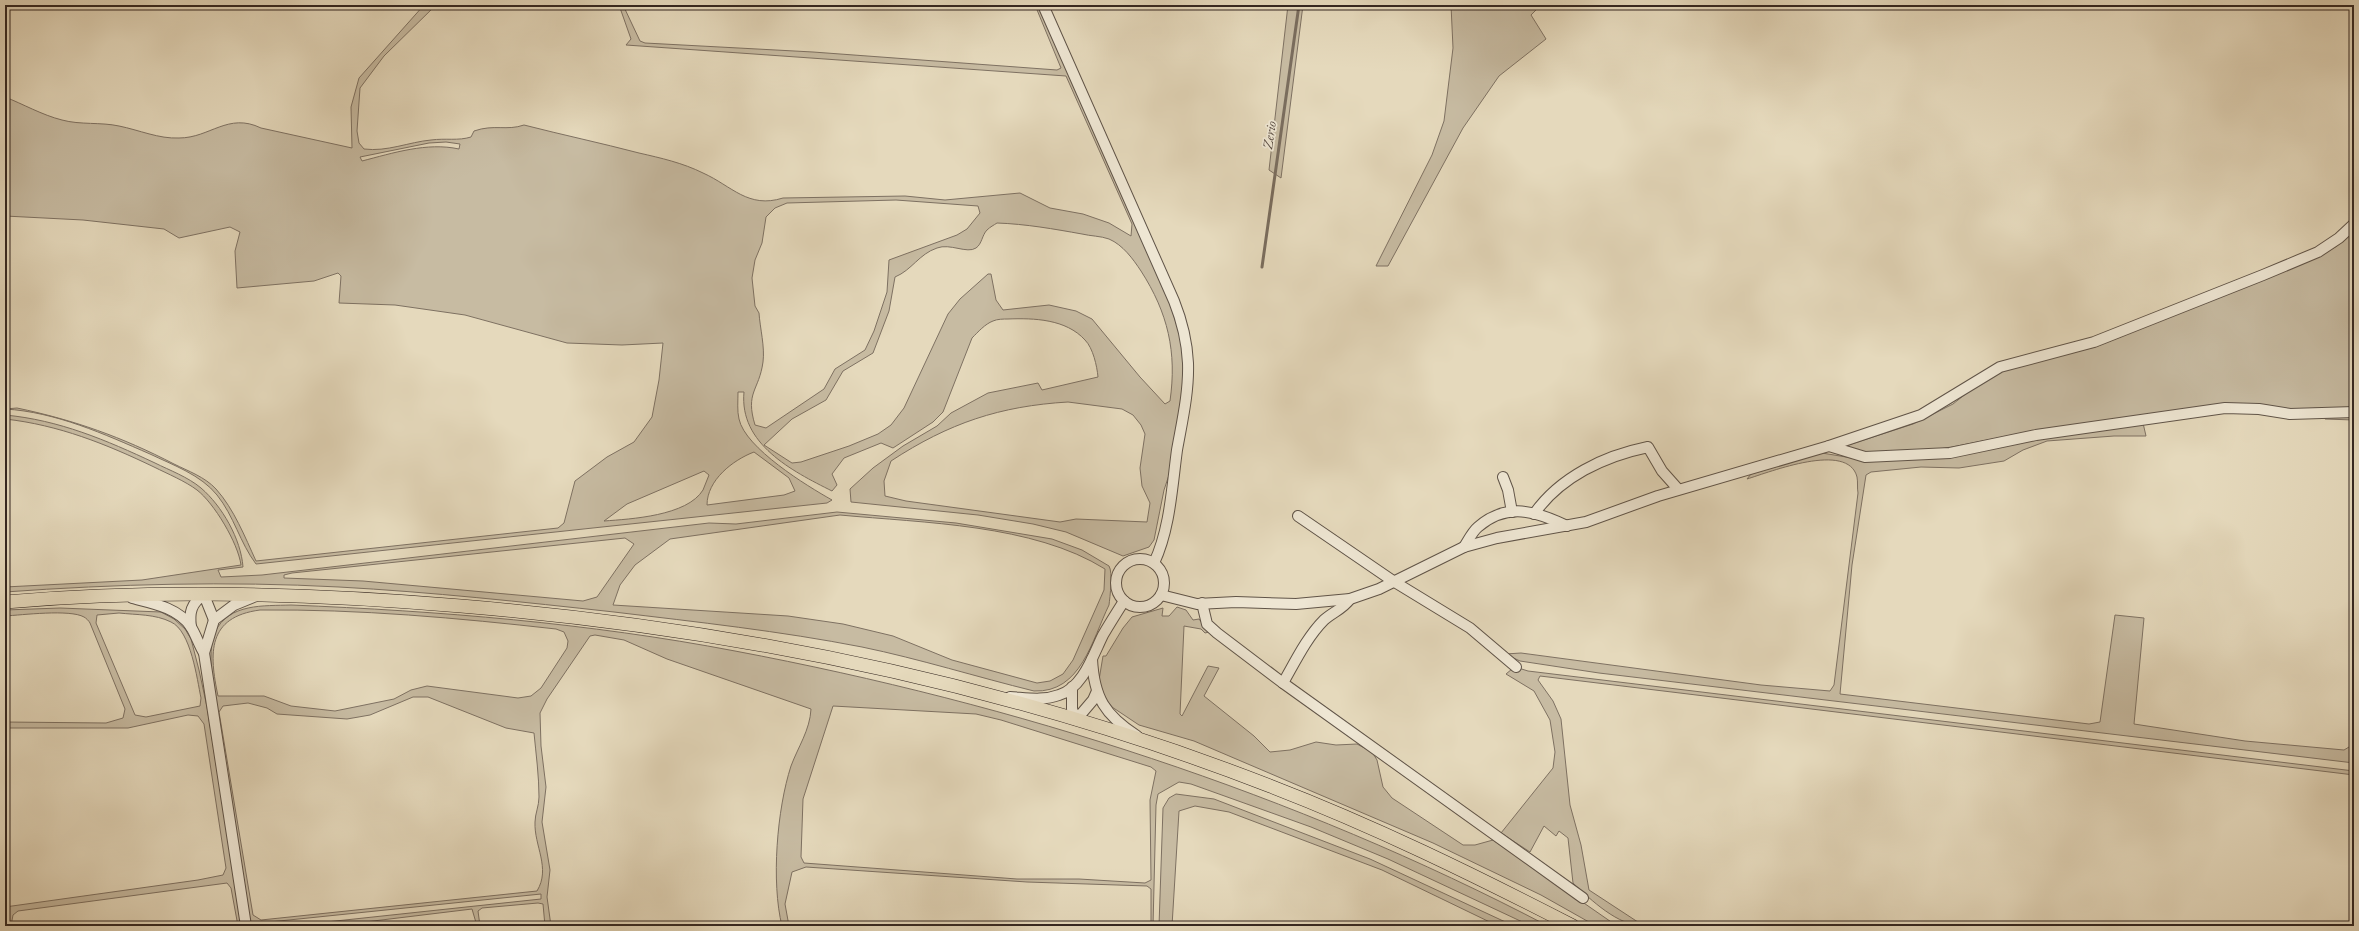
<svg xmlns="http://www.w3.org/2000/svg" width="2359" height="931" font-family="'EB Garamond',serif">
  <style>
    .green { fill: #c7bba2; stroke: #7e7162; fill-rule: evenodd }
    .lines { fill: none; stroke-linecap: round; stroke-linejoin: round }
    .stream { stroke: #7a6d5e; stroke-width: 3 }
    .minor-casing { stroke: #605448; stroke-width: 12 }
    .major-casing { stroke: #342721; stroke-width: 14 }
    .minor { stroke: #eee6d3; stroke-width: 10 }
    .major { stroke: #e5d9bc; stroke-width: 13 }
    .labels { text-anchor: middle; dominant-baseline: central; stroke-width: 3.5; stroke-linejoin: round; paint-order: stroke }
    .water-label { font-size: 14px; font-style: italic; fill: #574a40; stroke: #eee6d3 }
  </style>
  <rect width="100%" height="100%" fill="#e5d9bc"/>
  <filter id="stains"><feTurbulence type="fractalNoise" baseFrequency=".005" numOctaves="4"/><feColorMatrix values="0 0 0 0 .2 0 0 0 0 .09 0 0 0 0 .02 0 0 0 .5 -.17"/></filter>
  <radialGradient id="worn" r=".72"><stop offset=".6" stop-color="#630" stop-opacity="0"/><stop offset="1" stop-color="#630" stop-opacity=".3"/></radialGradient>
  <!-- green -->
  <g class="green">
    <path d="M 424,5 L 436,5 L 384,56 L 360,88 L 357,131 L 359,143 L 364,149 C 387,152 409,142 431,140 C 446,138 458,141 471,137 L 474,131 C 494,124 507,131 524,125 C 563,135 601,143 639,153 C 661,158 683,163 703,173 C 732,186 748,209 783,198 L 905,196 L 945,200 L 1020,193 L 1050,208 L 1083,214 L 1109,223 L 1131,236 L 1132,224 L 1066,76 L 626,45 L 631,39 L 619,5 L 623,5 L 640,41 L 645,43 L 813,52 L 1057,70 L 1061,68 L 1035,5 L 1039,5 L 1166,291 L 1183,345 L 1184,374 L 1181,401 L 1170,472 L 1164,490 L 1154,540 L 1149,547 L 1123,556 L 1066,532 L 1033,524 L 978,515 L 851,502 L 850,489 L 873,468 L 903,446 L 937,426 L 951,413 L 988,393 L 1038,383 L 1042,390 L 1098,377 C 1097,366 1093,348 1085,340 C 1066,319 1034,318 1008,319 C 1004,319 997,319 993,321 C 985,324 978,332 972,338 L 943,412 L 933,422 L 893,448 L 881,443 L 844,458 L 832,474 L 837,485 L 832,491 C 792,471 739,444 744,392 L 738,392 C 738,401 737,411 739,419 C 745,448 807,486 832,500 L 827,503 L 256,564 C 240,543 234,516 217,495 C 201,475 173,465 150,454 C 104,434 56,412 5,409 L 17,408 C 74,420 122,437 174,464 C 188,471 205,477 216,489 C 234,509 245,537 256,561 L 558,528 L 564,523 L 575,481 L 607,457 L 634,442 L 652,417 L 659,380 L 663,343 L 622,345 L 567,343 L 465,315 L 395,305 L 339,303 L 341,276 L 338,273 L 314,281 L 237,288 L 235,251 L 240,232 L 230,227 L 179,238 L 164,229 L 83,220 L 5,216 L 5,97 C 23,104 42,115 62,120 C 80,125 101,122 119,126 C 139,130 159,139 179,138 C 210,138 228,112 261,128 L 352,148 L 351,107 L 359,78 ZM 446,142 L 460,144 L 459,149 C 427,142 393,153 362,161 L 360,157 L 429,143 ZM 896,200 L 978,206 L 980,213 L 967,229 L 957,235 L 889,260 L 887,292 L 874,331 L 865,350 L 835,369 L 824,389 L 766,428 L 755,425 C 745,392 759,391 763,362 C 765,347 760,328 759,313 L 755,306 L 752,278 L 755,260 L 762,243 L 766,217 L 775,208 L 787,203 ZM 997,223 C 1026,224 1054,229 1082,234 C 1090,236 1101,236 1109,239 C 1123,245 1133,259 1141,271 C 1168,313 1177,352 1170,401 L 1165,404 L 1140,377 L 1092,319 L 1076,311 L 1049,305 L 1003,310 L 996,300 L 991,274 L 988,274 L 960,299 L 948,314 L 904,408 L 891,425 L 878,434 L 849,446 L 801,462 L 792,463 L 764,445 L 792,419 L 826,400 L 843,371 L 873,353 L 889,311 L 895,277 C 912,270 919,254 937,248 C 950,243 967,254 976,248 C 982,244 982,235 987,230 C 990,227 994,225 997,223 ZM 1068,402 L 1122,409 L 1133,415 L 1141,425 L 1145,434 L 1140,468 L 1142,486 L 1150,503 L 1147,522 L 1076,519 L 1060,522 L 906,501 L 885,496 L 884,481 L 891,461 C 949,423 1000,406 1068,402 ZM 754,452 L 789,478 L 795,491 L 784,495 L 707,505 C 707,480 733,460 754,452 ZM 704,471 L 709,475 C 707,480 705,485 703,490 C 687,516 631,519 604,521 L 627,504 Z"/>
    <path d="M 1288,5 L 1303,5 L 1281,178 L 1269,170 Z"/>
    <path d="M 1451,5 L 1541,5 L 1531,15 L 1546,39 L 1499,76 L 1463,128 L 1388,266 L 1376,266 L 1432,155 L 1444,121 L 1453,48 Z"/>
    <path d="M 2354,230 L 2354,420 L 2325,419 L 2321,408 L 2285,410 L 2267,406 C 2183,416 2099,422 2016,435 C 1963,443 1891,465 1839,448 L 1913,424 L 1953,404 L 1983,380 L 2015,366 L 2095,347 L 2316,258 L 2337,246 Z"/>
    <path d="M 5,415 C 59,420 106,440 155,463 C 169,470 188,477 201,488 C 222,506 241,539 243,567 L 218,570 L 221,577 L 262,575 L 709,523 L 736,524 L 837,512 L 956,523 L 1052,539 L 1082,550 L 1109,566 C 1113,572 1110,597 1109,605 C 1092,640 1081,693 1034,691 C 977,677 920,659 862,647 C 780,631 697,622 614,612 C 523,602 431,592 339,587 C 228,581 116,584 5,592 L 5,587 L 142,580 L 241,565 C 238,543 214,503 197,490 C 185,481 168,474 154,467 C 106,444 59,425 5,419 ZM 840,515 C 924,523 1033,524 1105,569 L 1104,590 L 1073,660 L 1063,674 L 1050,681 L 1037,683 L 952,660 L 893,636 L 843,624 L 788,616 L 613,605 L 620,585 L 635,565 L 670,539 ZM 625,538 L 634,544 L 597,597 L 583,601 L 363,581 L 284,578 L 284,575 L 292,573 Z"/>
    <path d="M 2143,423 L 2146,436 L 2114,436 L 2047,441 L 2023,450 L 2004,461 L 1959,468 L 1921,467 L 1871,472 L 1866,475 L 1852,565 L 1840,694 L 2089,724 L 2100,722 L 2115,615 L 2144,618 L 2134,724 L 2245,741 L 2344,750 L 2354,744 L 2354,763 L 1599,673 L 1520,661 L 1505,654 L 1521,653 L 1761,685 L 1830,691 L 1834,685 L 1858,493 C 1857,488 1858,482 1857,477 C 1848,441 1770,472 1747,479 L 1751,474 L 1822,453 L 1864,460 L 1905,460 L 1951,456 L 2008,444 Z"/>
    <path d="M 291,605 C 439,611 588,623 735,651 C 1016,704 1294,793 1548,926 L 1531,926 L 1388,859 L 1311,827 L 1191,784 L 1179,782 L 1158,794 L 1156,805 L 1153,926 L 1151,926 L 1151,889 L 1147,886 L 1027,882 L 806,867 L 792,872 L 785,904 L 789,926 L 782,926 C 771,882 777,809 791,766 C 798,747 810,730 811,709 L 667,659 L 624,640 L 595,635 L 590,636 L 547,699 L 540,713 L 541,746 L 546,787 L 542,822 L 550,870 L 547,897 L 551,926 L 545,926 L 543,904 L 538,903 L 482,908 L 478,911 L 480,926 L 477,926 L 472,909 L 332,926 L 289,926 L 541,899 L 541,894 L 250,924 C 241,872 233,820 225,767 C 221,737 203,658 215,632 C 229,603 264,606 291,605 ZM 260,610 C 359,609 458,618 556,629 L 564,632 L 568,641 L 567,648 L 541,688 L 531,696 L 518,698 L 427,686 L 411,690 L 394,699 L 335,711 L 291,706 L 264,696 L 218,696 C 209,653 207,617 260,610 ZM 413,697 L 428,697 L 506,728 L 534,733 C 536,754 539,776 539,797 C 539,806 535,814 535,822 C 534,846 551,868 537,891 L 261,920 L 253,915 L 219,712 L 223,706 L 248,703 L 267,708 L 277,714 L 347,719 L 370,715 ZM 833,706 L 976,714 L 1001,720 L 1151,767 L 1156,771 L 1150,800 L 1151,880 L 1145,883 L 1079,879 L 1017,879 L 804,863 L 801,857 L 803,799 Z"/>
    <path d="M 1177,607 L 1186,610 L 1193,620 L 1199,619 L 1209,632 L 1205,633 L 1201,629 L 1184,626 L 1180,714 L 1182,716 L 1208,666 L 1219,668 L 1204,696 L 1254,736 L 1270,752 L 1290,750 L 1316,742 L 1336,745 L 1357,744 L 1372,752 L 1377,760 L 1383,787 L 1392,798 L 1463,845 L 1475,845 L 1493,840 L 1617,926 L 1596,926 L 1541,895 L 1433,843 L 1194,741 L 1139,725 L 1112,707 L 1102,694 L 1099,680 L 1103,656 L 1106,656 L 1123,628 L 1132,617 L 1163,608 L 1162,616 L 1169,616 Z"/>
    <path d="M 60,608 L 161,612 L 174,619 L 185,629 L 191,639 L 199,670 L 207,707 L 242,926 L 238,926 L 231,888 L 227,883 L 18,911 L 13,915 L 11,926 L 7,926 L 5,907 L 198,880 L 223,875 L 226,868 L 204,724 L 198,716 L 188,715 L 128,728 L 5,728 L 5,722 L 106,723 L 123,718 L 125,709 L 90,623 C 89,621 86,618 84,617 C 70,609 22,615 5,616 L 5,610 ZM 119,613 C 137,615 155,614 171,622 C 191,631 197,679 201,698 L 200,706 L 146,717 L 135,715 L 96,623 L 97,615 Z"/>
    <path d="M 1512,666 L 1528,671 L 2354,771 L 2354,775 L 1540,676 L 1538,680 L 1553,701 L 1561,719 L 1570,805 L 1581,845 L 1589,890 L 1644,926 C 1618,926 1591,900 1573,883 L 1568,838 L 1559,831 L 1556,836 L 1544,826 L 1530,852 L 1501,833 L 1553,768 L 1555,752 L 1550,720 L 1534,691 L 1506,674 L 1512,669 Z"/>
    <path d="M 1176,794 L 1214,799 L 1370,859 L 1514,926 L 1498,926 L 1382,870 L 1229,812 L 1195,806 L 1179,811 L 1172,926 L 1159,926 L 1163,808 L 1169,798 Z"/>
  </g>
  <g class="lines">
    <!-- stream -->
    <path class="stream" d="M 1262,267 L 1299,5"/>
    <defs>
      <g id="minor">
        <path d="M 1043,5 L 1174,301 C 1182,321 1187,341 1188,363 C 1189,392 1182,422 1177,450 C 1172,487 1170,529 1154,563"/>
        <path d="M 1829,446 L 1865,457 L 1950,453 L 2036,435 L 2225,408 L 2259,409 L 2290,414 L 2354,412"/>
        <path d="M 1503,477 L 1508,490 L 1512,512"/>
        <path d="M 1534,514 C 1560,477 1604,456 1648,447 L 1662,471 L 1678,489"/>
        <path d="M 1298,516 L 1393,581 L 1470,628 L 1516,667"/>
        <path d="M 1464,547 C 1468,541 1472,532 1478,527 C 1507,502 1536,511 1567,526"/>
        <circle cx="1140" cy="583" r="24"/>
        <path d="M 1161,595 L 1197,604 L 1236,602 L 1296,604 L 1350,599 L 1379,589 L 1464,547 L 1497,538 L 1586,522 L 1658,496 L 1829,446 L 1921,415 L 2000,367 L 2094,342 L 2263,275 L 2318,252 L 2339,238 L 2354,224"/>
        <path d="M 132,598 C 152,603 179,608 191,627 C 196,635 199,645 204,653 L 246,926"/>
        <path d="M 1202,603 L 1207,624 L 1217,633 L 1283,683 L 1583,898"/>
        <path d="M 191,627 C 189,613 191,603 204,595 L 214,620"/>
        <path d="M 204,653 L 214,620 L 234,605 L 256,596"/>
        <path d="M 1092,659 C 1094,698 1105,715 1137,736"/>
        <path d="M 1283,683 C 1295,662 1307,637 1324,620 C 1333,612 1343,609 1350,599"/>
        <path d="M 1072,687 L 1072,709 L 1076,720 L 1093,700 L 1097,691"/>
        <path d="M 1010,697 C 1027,698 1043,701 1059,695 C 1083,688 1093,655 1103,635 C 1110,623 1117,612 1124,601"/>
      </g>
      <path id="major" d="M 5,602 C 156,589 310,593 461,606 C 737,629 1011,685 1270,786 C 1374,826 1474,875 1573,926"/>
    </defs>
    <!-- minor casing -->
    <use href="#minor" class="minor-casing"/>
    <!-- major casing -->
    <use href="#major" class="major-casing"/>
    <!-- minor -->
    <use href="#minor" class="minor"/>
    <!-- major -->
    <use href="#major" class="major"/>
  </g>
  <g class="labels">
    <!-- water labels -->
    <g class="water-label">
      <text transform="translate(1269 135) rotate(-82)">Zerio</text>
    </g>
  </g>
  <!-- margin -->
  <rect width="2359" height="931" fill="none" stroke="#e5d9bc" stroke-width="20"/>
  <rect x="6" y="6" width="2347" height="919" fill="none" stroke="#342721" stroke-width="2"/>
  <rect x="10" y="10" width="2339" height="911" fill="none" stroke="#342721"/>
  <rect width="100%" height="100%" filter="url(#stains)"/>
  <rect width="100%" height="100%" fill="url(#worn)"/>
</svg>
